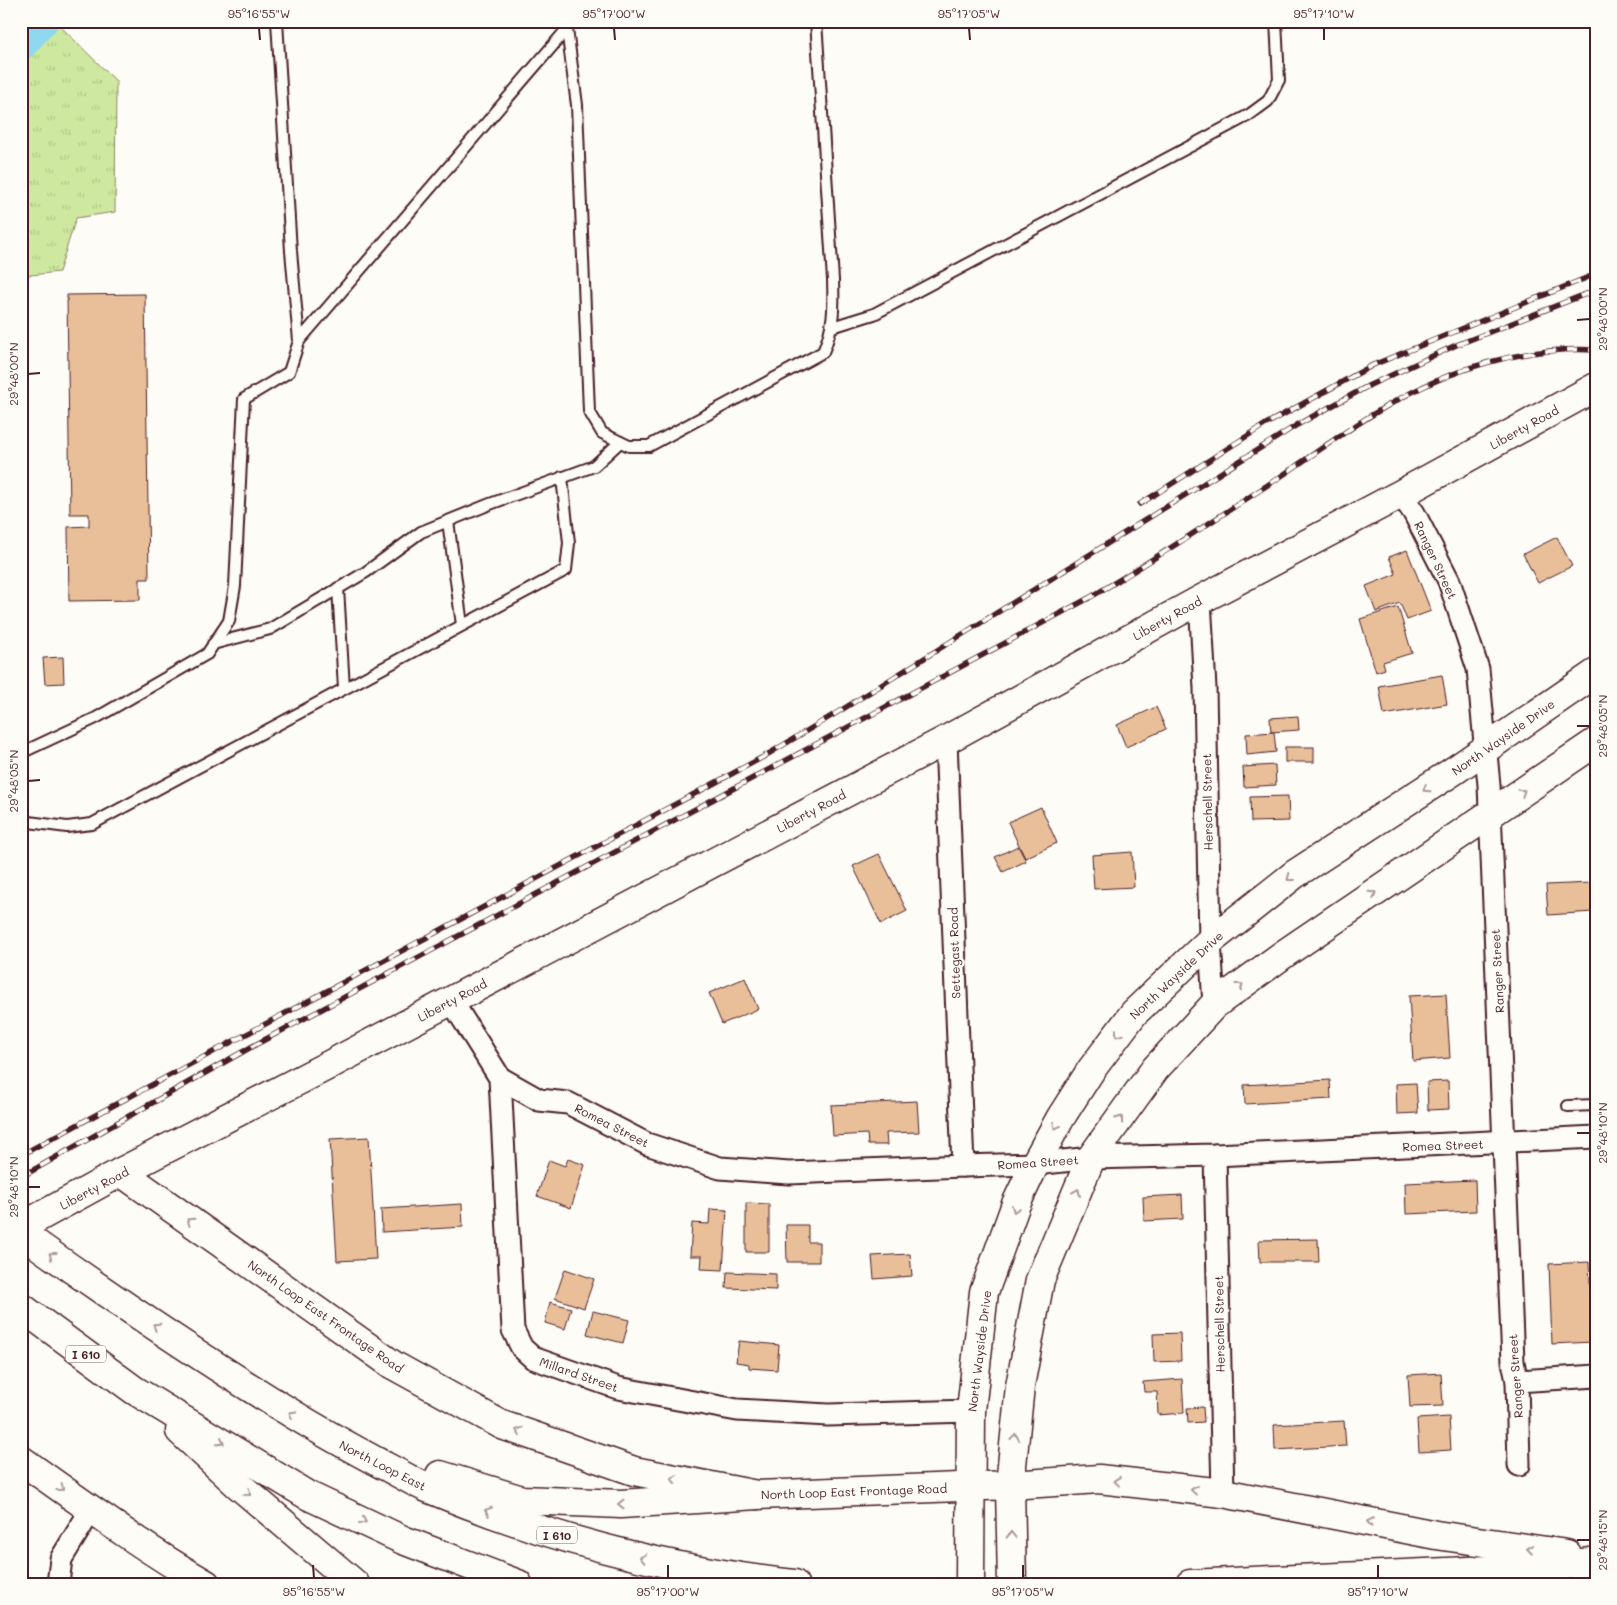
<svg xmlns="http://www.w3.org/2000/svg" width="1617" height="1605" font-family="Mali,sans-serif">
  <style>
    .grass { fill: url(#grass-tufts); stroke: #8c8465 }
    .lines { fill: none; stroke-linecap: round; stroke-linejoin: round }
    .river { stroke: #8fd8f0; stroke-width: 31 }
    .building { fill: #e8bf98; stroke: #4a1f2b }
    .service-casing { stroke: #4a1f2b; stroke-width: 14 }
    .minor-casing { stroke: #4a1f2b; stroke-width: 25 }
    .secondary-casing { stroke: #4a1f2b; stroke-width: 31 }
    .motorway-casing { stroke: #4a1f2b; stroke-width: 31 }
    .service { stroke: #fdfcf7; stroke-width: 10 }
    .minor { stroke: #fdfcf7; stroke-width: 21 }
    .secondary { stroke: #fdfcf7; stroke-width: 28 }
    .motorway { stroke: #fdfcf7; stroke-width: 28 }
    .rail-casing { stroke: #4a1f2b; stroke-width: 5.5 }
    .rail { stroke: #fdfcf7; stroke-width: 4; stroke-dasharray: 11; stroke-linecap: butt }
    .oneway { stroke: #ac999b }
    .ticks { fill: none; stroke: #4a1f2b; stroke-width: 2 }
    .labels { text-anchor: middle; dominant-baseline: central; stroke-width: 4.5; stroke-linejoin: round; paint-order: stroke }
    .shield { fill: #fdfcf7; stroke: #806168; stroke-width: 1 }
    .shield-label { font-size: 11px; font-weight: bold; fill: #4a1f2b }
    .street-label { font-size: 12px; fill: #4a1f2b; stroke: #fdfcf7 }
    .neatline { fill: none; stroke: #4a1f2b; stroke-width: 2 }
    .ticks-label { font-size: 12px; text-anchor: middle; fill: #4a1f2b }
  </style>
  <defs>
    <pattern id="grass-tufts" width="24" height="20" patternUnits="userSpaceOnUse" patternTransform="scale(1.25)"><rect width="24" height="20" fill="#cee99f"/><path d="M3 7l-1-3M5 7V3M7 7l1-3M15 17l-1-3M17 17v-4M19 17l1-3" fill="none" stroke="#b2c789"/></pattern>
  </defs>
  <rect width="100%" height="100%" fill="#fdfcf7"/>
  <filter id="ink" filterUnits="userSpaceOnUse"><feTurbulence type="fractalNoise" baseFrequency=".02" numOctaves="2"/><feDisplacementMap in="SourceGraphic" scale="10" xChannelSelector="R" yChannelSelector="G"/><feConvolveMatrix kernelMatrix="1 2 1 2 8 2 1 2 1" color-interpolation-filters="sRGB"/></filter>
  <g filter="url(#ink)">
    <!-- grass -->
    <path class="grass" d="M 21,21 L 55,21 L 116,81 L 115,212 L 76,218 L 59,272 L 21,276 Z"/>
    <g class="lines">
      <!-- river -->
      <path class="river" d="M 21,45 L 43,21"/>
    </g>
    <!-- building -->
    <g class="building">
      <path d="M 145,294 L 149,579 L 140,579 L 140,600 L 69,601 L 68,527 L 89,526 L 89,514 L 70,514 L 67,295 Z"/>
      <path d="M 1557,537 L 1572,566 L 1538,583 L 1523,554 Z"/>
      <path d="M 1407,550 L 1431,611 L 1407,620 L 1400,603 L 1376,612 L 1366,586 L 1396,574 L 1389,557 Z"/>
      <path d="M 1398,607 L 1412,653 L 1383,662 L 1385,669 L 1376,672 L 1360,619 Z"/>
      <path d="M 63,657 L 64,683 L 45,684 L 43,658 Z"/>
      <path d="M 1442,675 L 1447,704 L 1384,715 L 1379,686 Z"/>
      <path d="M 1156,707 L 1166,729 L 1126,747 L 1117,725 Z"/>
      <path d="M 1298,716 L 1299,730 L 1271,732 L 1270,718 Z"/>
      <path d="M 1274,732 L 1276,752 L 1247,755 L 1246,734 Z"/>
      <rect x="1285" y="747" width="29" height="15"/>
      <path d="M 1275,765 L 1276,785 L 1244,787 L 1243,767 Z"/>
      <path d="M 1288,796 L 1289,821 L 1251,822 L 1250,797 Z"/>
      <path d="M 1041,807 L 1057,843 L 1025,858 L 1008,822 Z"/>
      <path d="M 1018,846 L 1026,861 L 1003,872 L 995,857 Z"/>
      <path d="M 1132,852 L 1134,887 L 1094,889 L 1092,855 Z"/>
      <path d="M 879,854 L 907,911 L 881,924 L 853,866 Z"/>
      <path d="M 1591,883 L 1593,912 L 1548,915 L 1546,885 Z"/>
      <path d="M 745,978 L 758,1009 L 722,1024 L 709,993 Z"/>
      <path d="M 1446,994 L 1450,1058 L 1413,1061 L 1409,996 Z"/>
      <path d="M 1330,1080 L 1331,1099 L 1245,1104 L 1244,1085 Z"/>
      <path d="M 1448,1081 L 1449,1109 L 1428,1110 L 1427,1082 Z"/>
      <path d="M 1416,1083 L 1418,1113 L 1397,1114 L 1396,1084 Z"/>
      <path d="M 917,1101 L 919,1132 L 886,1133 L 887,1145 L 868,1145 L 867,1134 L 833,1136 L 831,1105 Z"/>
      <path d="M 369,1137 L 376,1259 L 337,1261 L 330,1139 Z"/>
      <path d="M 568,1159 L 585,1165 L 571,1208 L 537,1196 L 549,1160 L 565,1166 Z"/>
      <path d="M 1475,1180 L 1476,1211 L 1406,1214 L 1405,1183 Z"/>
      <path d="M 1182,1195 L 1183,1219 L 1144,1221 L 1143,1197 Z"/>
      <path d="M 746,1203 L 769,1204 L 769,1252 L 746,1252 Z"/>
      <path d="M 462,1204 L 463,1227 L 382,1232 L 381,1209 Z"/>
      <path d="M 710,1209 L 727,1210 L 723,1270 L 701,1269 L 702,1256 L 690,1256 L 692,1223 L 709,1224 Z"/>
      <path d="M 786,1225 L 808,1225 L 808,1242 L 819,1242 L 819,1262 L 787,1262 Z"/>
      <path d="M 1318,1239 L 1319,1262 L 1260,1262 L 1259,1240 Z"/>
      <path d="M 910,1254 L 912,1276 L 874,1279 L 872,1256 Z"/>
      <path d="M 1589,1262 L 1593,1342 L 1552,1344 L 1549,1264 Z"/>
      <path d="M 565,1269 L 594,1279 L 584,1308 L 555,1298 Z"/>
      <path d="M 727,1272 L 776,1274 L 776,1290 L 726,1288 Z"/>
      <path d="M 550,1302 L 571,1308 L 565,1329 L 545,1323 Z"/>
      <path d="M 593,1311 L 629,1320 L 623,1343 L 587,1334 Z"/>
      <path d="M 1180,1333 L 1181,1361 L 1154,1362 L 1153,1334 Z"/>
      <path d="M 739,1341 L 779,1345 L 777,1370 L 749,1368 L 749,1364 L 736,1362 Z"/>
      <path d="M 1441,1373 L 1443,1406 L 1410,1407 L 1408,1375 Z"/>
      <path d="M 1182,1379 L 1184,1413 L 1158,1415 L 1157,1392 L 1144,1392 L 1143,1382 Z"/>
      <path d="M 1203,1407 L 1204,1422 L 1188,1423 L 1187,1408 Z"/>
      <path d="M 1449,1417 L 1451,1450 L 1419,1452 L 1417,1419 Z"/>
      <path d="M 1344,1421 L 1346,1446 L 1275,1450 L 1274,1425 Z"/>
    </g>
    <g class="lines">
      <defs>
        <g id="service">
          <path d="M 567,29 L 577,105 L 589,411 L 602,433 L 629,446 L 649,446 L 823,352 C 834,326 834,308 833,280 L 816,21"/>
          <path d="M 832,327 L 874,314 L 1249,115 L 1268,101 L 1279,80 L 1276,21"/>
          <path d="M 299,341 L 567,29 L 567,21"/>
          <path d="M 448,521 L 462,625"/>
          <path d="M 338,588 L 344,688"/>
          <path d="M 213,644 L 270,629 L 366,572 L 421,532 L 490,504 L 594,466 L 620,442"/>
          <path d="M 21,753 L 96,718 L 207,654 L 229,621 L 235,586 L 244,399 L 289,372 L 299,341 L 291,251 L 277,21"/>
          <path d="M 21,821 L 67,827 L 92,824 L 566,570 L 569,543 L 562,477"/>
          <path d="M 1568,1106 L 1596,1105"/>
        </g>
        <g id="minor">
          <path d="M 1401,494 L 1414,513 L 1449,581 L 1478,669 L 1489,785 L 1513,1362 L 1517,1381 L 1519,1465"/>
          <path d="M 1200,600 L 1205,688 L 1210,941 L 1214,1005"/>
          <path d="M 946,740 L 963,1166"/>
          <path d="M 451,1000 L 500,1078 L 513,1330 L 522,1348 L 533,1358 L 618,1388 L 737,1410 L 828,1415 L 971,1411"/>
          <path d="M 500,1078 L 539,1100 L 568,1103 L 647,1144 L 720,1168 L 789,1173 L 963,1166 L 1035,1164 L 1091,1158 L 1215,1155 L 1596,1137"/>
          <path d="M 1215,1155 L 1223,1493"/>
          <path d="M 1517,1381 L 1596,1376"/>
          <path d="M 58,1584 L 61,1559 L 91,1510"/>
        </g>
        <g id="secondary">
          <path d="M 121,1172 L 393,1365 L 502,1425 L 634,1471 L 757,1495 L 1010,1485 L 1099,1479 L 1223,1493"/>
          <path d="M 21,1227 L 121,1172 L 327,1066 L 946,740 L 1200,600 L 1401,494 L 1596,387"/>
          <path d="M 21,1460 C 82,1503 142,1547 206,1584"/>
          <path d="M 970,1584 L 971,1411 L 984,1292 L 1016,1204 L 1035,1164 L 1061,1117 L 1091,1070 L 1134,1013 L 1210,941 L 1295,874 L 1455,770 L 1596,673"/>
          <path d="M 1012,1584 L 1010,1485 L 1020,1386 L 1040,1280 L 1091,1158 L 1155,1069 L 1214,1005 L 1284,954 L 1596,742"/>
        </g>
        <g id="motorway">
          <path d="M 21,1233 C 109,1296 199,1357 291,1413 C 322,1432 353,1449 385,1466 C 399,1473 413,1482 427,1488 C 544,1537 668,1570 794,1584"/>
          <path d="M 21,1307 L 134,1390 L 307,1495 L 403,1540 L 518,1584"/>
          <path d="M 180,1431 L 236,1483 L 355,1584"/>
          <path d="M 440,1475 L 522,1500 L 621,1504 L 757,1495"/>
          <path d="M 1223,1493 L 1436,1535 L 1567,1554"/>
          <path d="M 1190,1584 L 1553,1567 L 1596,1561"/>
        </g>
      </defs>
      <!-- service casing -->
      <use href="#service" class="service-casing"/>
      <!-- minor casing -->
      <use href="#minor" class="minor-casing"/>
      <!-- secondary casing -->
      <use href="#secondary" class="secondary-casing"/>
      <!-- motorway casing -->
      <use href="#motorway" class="motorway-casing"/>
      <!-- service -->
      <use href="#service" class="service"/>
      <!-- minor -->
      <use href="#minor" class="minor"/>
      <!-- secondary -->
      <use href="#secondary" class="secondary"/>
      <!-- motorway -->
      <use href="#motorway" class="motorway"/>
      <defs>
        <g id="rail">
          <path d="M 1140,504 L 1266,424 L 1373,365 L 1596,274"/>
          <path d="M 21,1155 L 765,756 L 843,709 L 1297,425 L 1370,385 L 1454,346 L 1596,290"/>
          <path d="M 21,1177 L 253,1046 L 1089,598 C 1154,560 1217,518 1280,477 C 1316,453 1350,427 1387,406 C 1449,369 1523,346 1596,350"/>
        </g>
      </defs>
      <!-- rail casing -->
      <use href="#rail" class="rail-casing"/>
      <!-- rail -->
      <use href="#rail" class="rail"/>
    </g>
    <!-- one-way arrows -->
    <defs><path id="oneway-chevron" d="M-2-3.5L2.5 0L-2 3.5" fill="none" stroke-width="1.6" stroke-linecap="round" stroke-linejoin="round" transform="scale(1.25)"/></defs>
    <g class="oneway">
      <use href="#oneway-chevron" transform="translate(1426 789) rotate(147)"/>
      <use href="#oneway-chevron" transform="translate(1522 792) rotate(-34)"/>
      <use href="#oneway-chevron" transform="translate(1290 878) rotate(142)"/>
      <use href="#oneway-chevron" transform="translate(1373 894) rotate(-34)"/>
      <use href="#oneway-chevron" transform="translate(1240 986) rotate(-36)"/>
      <use href="#oneway-chevron" transform="translate(1118 1034) rotate(127)"/>
      <use href="#oneway-chevron" transform="translate(1120 1119) rotate(-54)"/>
      <use href="#oneway-chevron" transform="translate(1056 1126) rotate(119)"/>
      <use href="#oneway-chevron" transform="translate(1077 1192) rotate(-67)"/>
      <use href="#oneway-chevron" transform="translate(1015 1209) rotate(111)"/>
      <use href="#oneway-chevron" transform="translate(190 1221) rotate(-145)"/>
      <use href="#oneway-chevron" transform="translate(52 1255) rotate(-144)"/>
      <use href="#oneway-chevron" transform="translate(156 1326) rotate(-146)"/>
      <use href="#oneway-chevron" transform="translate(292 1414) rotate(-149)"/>
      <use href="#oneway-chevron" transform="translate(519 1431) rotate(-161)"/>
      <use href="#oneway-chevron" transform="translate(1015 1437) rotate(-84)"/>
      <use href="#oneway-chevron" transform="translate(221 1442) rotate(31)"/>
      <use href="#oneway-chevron" transform="translate(674 1479) rotate(-169)"/>
      <use href="#oneway-chevron" transform="translate(1117 1481) rotate(-174)"/>
      <use href="#oneway-chevron" transform="translate(61 1488) rotate(36)"/>
      <use href="#oneway-chevron" transform="translate(1194 1490) rotate(-174)"/>
      <use href="#oneway-chevron" transform="translate(248 1493) rotate(40)"/>
      <use href="#oneway-chevron" transform="translate(621 1504) rotate(180)"/>
      <use href="#oneway-chevron" transform="translate(488 1511) rotate(-159)"/>
      <use href="#oneway-chevron" transform="translate(363 1521) rotate(25)"/>
      <use href="#oneway-chevron" transform="translate(1370 1522) rotate(-169)"/>
      <use href="#oneway-chevron" transform="translate(1011 1535) rotate(-91)"/>
      <use href="#oneway-chevron" transform="translate(1530 1549) rotate(-172)"/>
      <use href="#oneway-chevron" transform="translate(643 1558) rotate(-167)"/>
    </g>
  </g>
  <!-- ticks -->
  <path class="ticks" d="M 259,28 L 260,40M 614,28 L 615,40M 969,28 L 970,40M 1324,28 L 1324,40M 1577,320 L 1590,319M 28,374 L 40,373M 1577,726 L 1590,726M 28,781 L 40,780M 1577,1133 L 1590,1133M 28,1187 L 40,1187M 1577,1540 L 1590,1540M 313,1565 L 314,1578M 668,1565 L 668,1578M 1023,1565 L 1023,1578M 1378,1565 L 1378,1578"/>
  <g class="labels">
    <!-- shield labels -->
    <g class="shield">
      <rect x="66" y="1345.5" width="40" height="17" rx="4"/>
      <rect x="537" y="1526.5" width="40" height="17" rx="4"/>
    </g>
    <g class="shield-label">
      <text x="86" y="1354">I 610</text>
      <text x="557" y="1535">I 610</text>
    </g>
    <!-- street labels -->
    <g class="street-label">
      <text transform="translate(1524 427) rotate(-29)">Liberty Road</text>
      <text transform="translate(1436 560) rotate(65)">Ranger Street</text>
      <text transform="translate(1167 618) rotate(-29)">Liberty Road</text>
      <text transform="translate(1503 737) rotate(-35)">North Wayside Drive</text>
      <text transform="translate(1207 802) rotate(-91)">Herschell Street</text>
      <text transform="translate(811 811) rotate(-28)">Liberty Road</text>
      <text transform="translate(954 953) rotate(-92)">Settegast Road</text>
      <text transform="translate(1497 971) rotate(-93)">Ranger Street</text>
      <text transform="translate(1176 975) rotate(-43)">North Wayside Drive</text>
      <text transform="translate(452 1000) rotate(-28)">Liberty Road</text>
      <text transform="translate(612 1125) rotate(27)">Romea Street</text>
      <text transform="translate(1443 1145) rotate(-2)">Romea Street</text>
      <text transform="translate(1038 1162) rotate(-4)">Romea Street</text>
      <text transform="translate(94 1188) rotate(-28)">Liberty Road</text>
      <text transform="translate(326 1316) rotate(35)">North Loop East Frontage Road</text>
      <text transform="translate(1219 1324) rotate(-91)">Herschell Street</text>
      <text transform="translate(979 1351) rotate(-83)">North Wayside Drive</text>
      <text transform="translate(579 1374) rotate(19)">Millard Street</text>
      <text transform="translate(1515 1376) rotate(-94)">Ranger Street</text>
      <text transform="translate(383 1465) rotate(27)">North Loop East</text>
      <text transform="translate(854 1491) rotate(-2)">North Loop East Frontage Road</text>
    </g>
  </g>
  <!-- margin -->
  <rect width="1617" height="1605" fill="none" stroke="#fdfcf7" stroke-width="55"/>
  <rect x="28" y="28" width="1562" height="1550" class="neatline"/>
  <g class="ticks-label">
    <text x="259" y="18">95°16'55"W</text>
    <text x="614" y="18">95°17'00"W</text>
    <text x="969" y="18">95°17'05"W</text>
    <text x="1324" y="18">95°17'10"W</text>
    <text transform="translate(1603 319) rotate(-90)" y="4">29°48'00"N</text>
    <text transform="translate(14 374) rotate(-90)" y="4">29°48'00"N</text>
    <text transform="translate(1603 726) rotate(-90)" y="4">29°48'05"N</text>
    <text transform="translate(14 781) rotate(-90)" y="4">29°48'05"N</text>
    <text transform="translate(1603 1133) rotate(-90)" y="4">29°48'10"N</text>
    <text transform="translate(14 1187) rotate(-90)" y="4">29°48'10"N</text>
    <text transform="translate(1603 1540) rotate(-90)" y="4">29°48'15"N</text>
    <text x="314" y="1596">95°16'55"W</text>
    <text x="668" y="1596">95°17'00"W</text>
    <text x="1023" y="1596">95°17'05"W</text>
    <text x="1378" y="1596">95°17'10"W</text>
  </g>
</svg>
